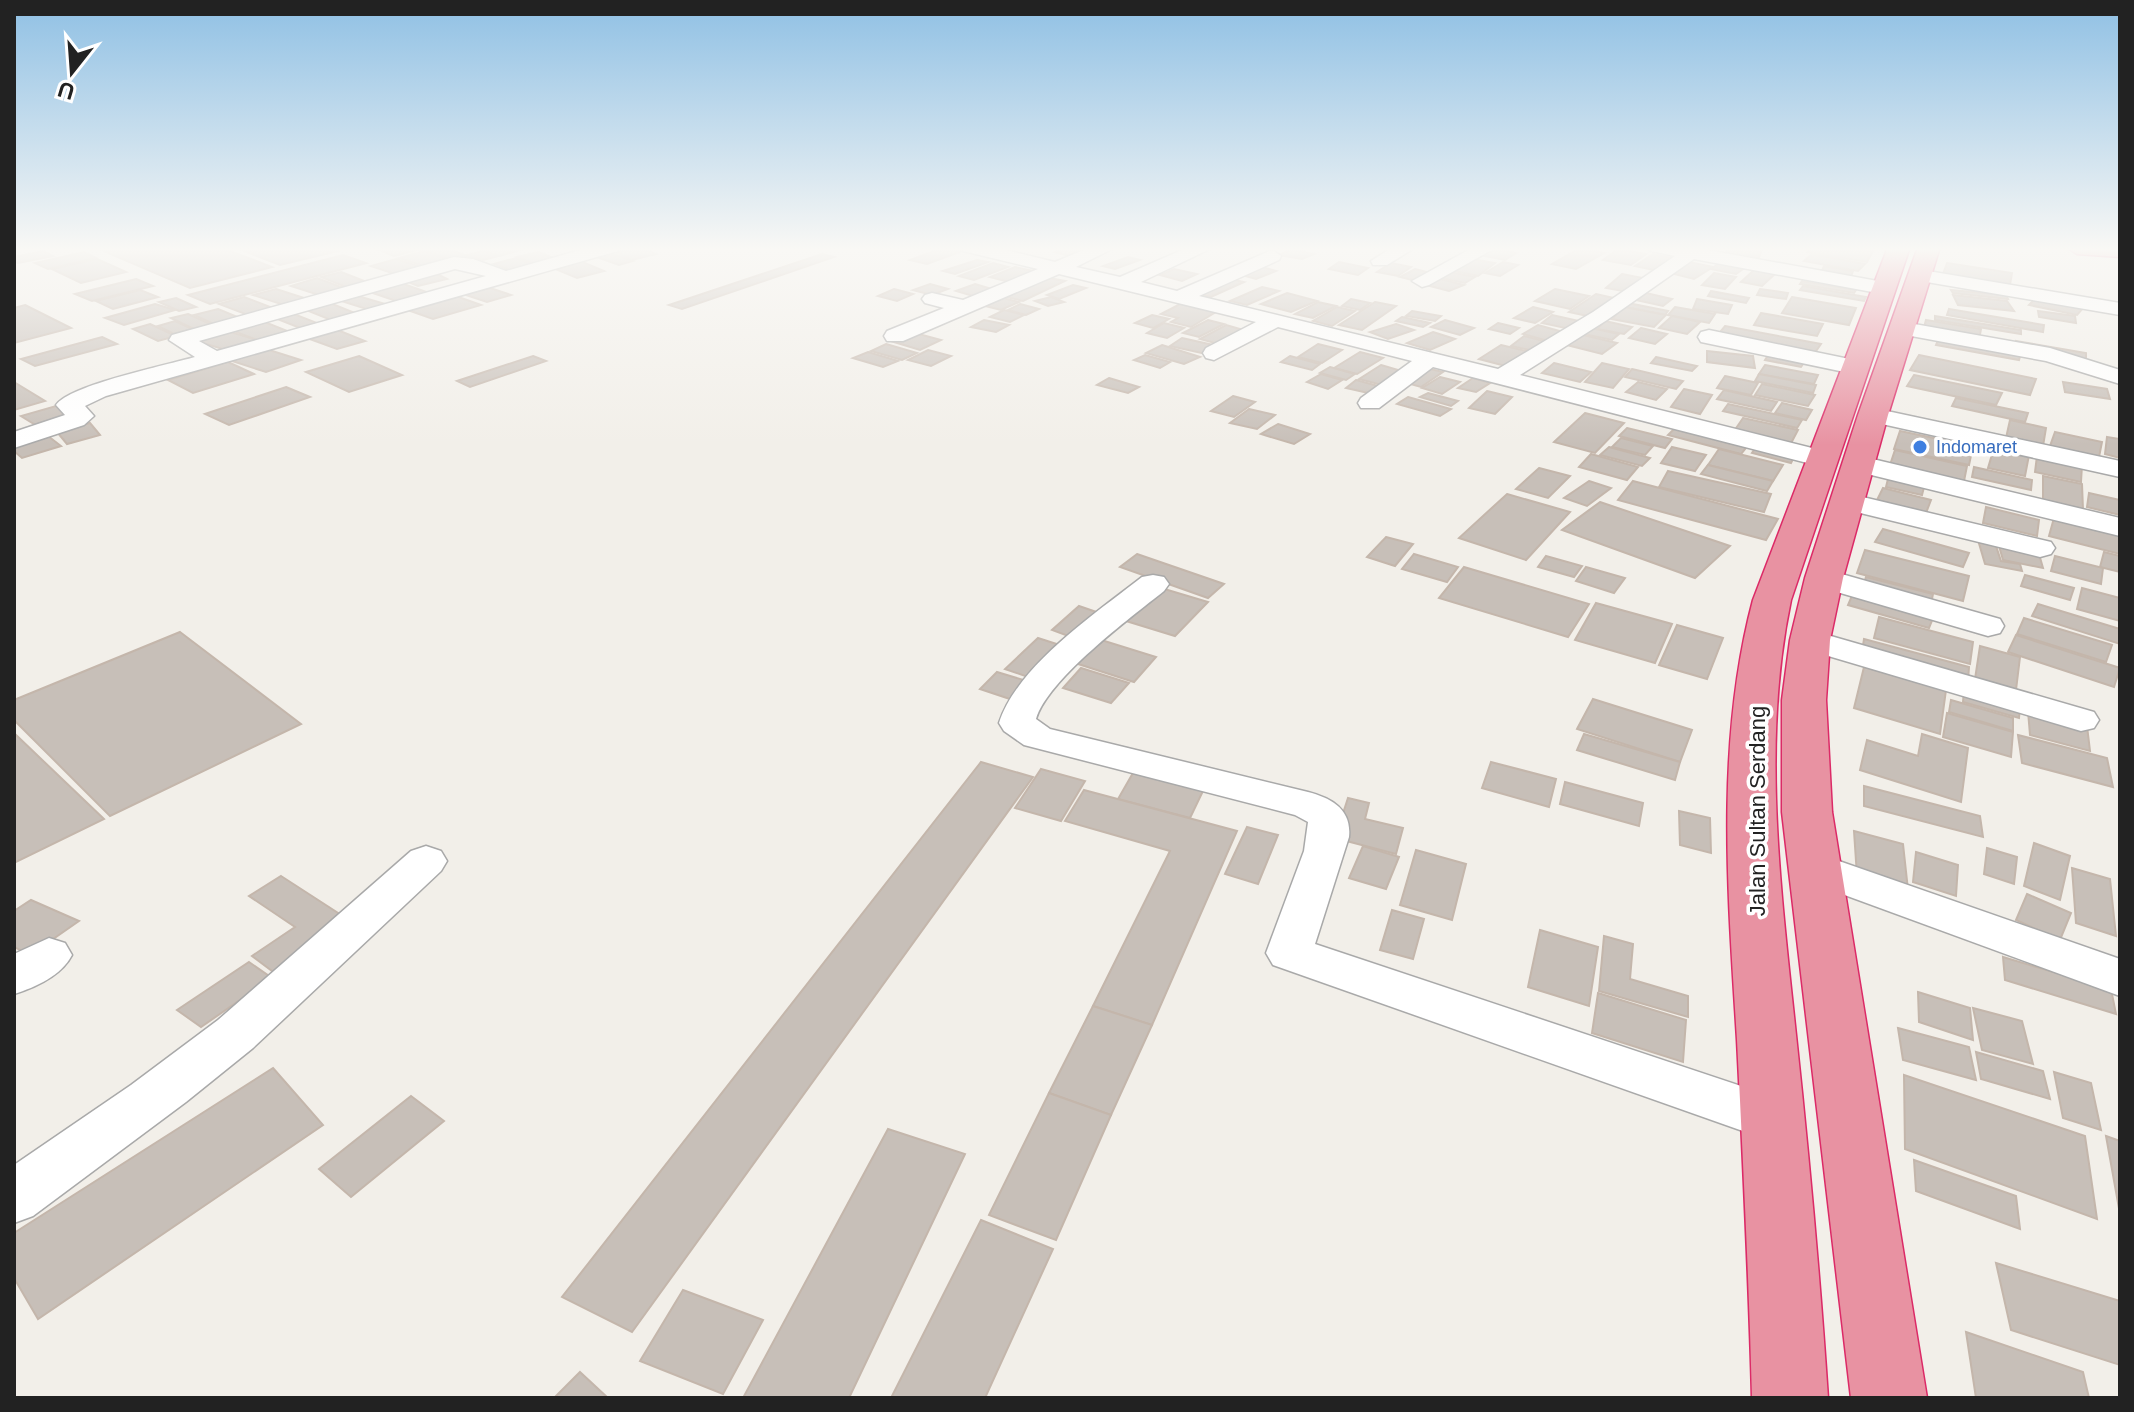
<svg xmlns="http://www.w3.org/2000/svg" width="2134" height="1412" font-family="Arial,sans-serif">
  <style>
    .building { fill: #c7bfb8; stroke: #c4b6ab; stroke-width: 2 }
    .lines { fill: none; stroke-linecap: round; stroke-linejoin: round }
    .minor-casing { stroke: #a9a9a9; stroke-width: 3 }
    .highway-casing { stroke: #dc2a67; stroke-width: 3 }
    .minor { fill: #fff; fill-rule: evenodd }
    .highway { fill: #e892a2; fill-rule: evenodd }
    .shop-dot { fill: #3f7fe0; stroke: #fff; stroke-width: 3 }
    .labels { text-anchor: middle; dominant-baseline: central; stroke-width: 7; stroke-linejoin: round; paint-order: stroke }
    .far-shop-label { font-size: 18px; fill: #366cbe; stroke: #fff; text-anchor: start }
    .street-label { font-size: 22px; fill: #222; stroke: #fff }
  </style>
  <rect width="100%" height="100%" fill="#f2efe9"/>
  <!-- building -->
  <g class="building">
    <path d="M 108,247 L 220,247 L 272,267 L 190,288 L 99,249 Z"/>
    <path d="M 234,247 L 328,247 L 338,251 L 280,265 Z"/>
    <path d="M 372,247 L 429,247 L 394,256 Z"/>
    <path d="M 441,247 L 468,256 L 452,260 L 424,251 Z"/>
    <path d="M 497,247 L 531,247 L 499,256 L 483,251 Z"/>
    <path d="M 641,247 L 656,254 L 632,260 L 616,252 Z"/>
    <path d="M 945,247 L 965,250 L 927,264 L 910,260 Z"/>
    <path d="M 1069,247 L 1104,247 L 1077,258 L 1055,252 Z"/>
    <path d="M 1729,247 L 1763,247 L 1758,260 L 1725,255 Z"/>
    <path d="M 1810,247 L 1848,247 L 1873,251 L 1867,262 L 1807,252 Z"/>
    <path d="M 1491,248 L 1516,253 L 1505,260 L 1480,255 Z"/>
    <path d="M 1580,248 L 1604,253 L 1576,269 L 1552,264 Z"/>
    <path d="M 1291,249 L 1314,254 L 1302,259 L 1279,255 Z"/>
    <path d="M 1618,249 L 1646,254 L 1631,265 L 1603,260 Z"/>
    <path d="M 43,251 L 53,256 L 18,263 L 14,261 L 14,257 Z"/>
    <path d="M 424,251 L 452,260 L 427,267 L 399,258 Z"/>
    <path d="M 483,251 L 499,256 L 483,260 L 467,255 Z"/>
    <path d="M 84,252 L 96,258 L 48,269 L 35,263 Z"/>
    <path d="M 538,252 L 561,261 L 540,266 L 517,257 Z"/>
    <path d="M 608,252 L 633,261 L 619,265 L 594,256 Z"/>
    <path d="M 822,254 L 834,257 L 682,309 L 669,305 Z"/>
    <path d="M 1653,254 L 1676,259 L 1658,271 L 1635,266 Z"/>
    <path d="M 1812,254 L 1865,264 L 1858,271 L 1804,261 Z"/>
    <path d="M 343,255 L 366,263 L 210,304 L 188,295 Z"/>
    <path d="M 1128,257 L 1140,260 L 1115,269 L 1103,266 Z"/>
    <path d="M 516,258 L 537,266 L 515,272 L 494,264 Z"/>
    <path d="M 97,259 L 126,272 L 81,283 L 52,269 Z"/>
    <path d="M 396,259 L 424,268 L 398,275 L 371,266 Z"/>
    <path d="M 1472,259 L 1495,263 L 1478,276 L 1454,271 Z"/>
    <path d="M 977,260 L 988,262 L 955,274 L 943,271 Z"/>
    <path d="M 580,261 L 604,271 L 577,278 L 553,268 Z"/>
    <path d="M 1339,262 L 1368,268 L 1358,275 L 1329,269 Z"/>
    <path d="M 1503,262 L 1518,265 L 1500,276 L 1485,273 Z"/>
    <path d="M 1689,262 L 1713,267 L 1694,279 L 1670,273 Z"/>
    <path d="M 1721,262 L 1746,267 L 1736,274 L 1711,269 Z"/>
    <path d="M 993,263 L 1008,267 L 974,280 L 959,276 Z"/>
    <path d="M 1391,263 L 1411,267 L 1398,276 L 1377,272 Z"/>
    <path d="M 1947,263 L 2012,273 L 2010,285 L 1943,274 Z"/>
    <path d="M 1824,266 L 1853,271 L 1851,277 L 1821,273 Z"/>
    <path d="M 1015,267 L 1034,271 L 1009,282 L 990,277 Z"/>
    <path d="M 1262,267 L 1276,271 L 1256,279 L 1242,275 Z"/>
    <path d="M 1174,269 L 1197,274 L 1182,281 L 1160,275 Z"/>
    <path d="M 1415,269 L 1431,273 L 1416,281 L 1400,277 Z"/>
    <path d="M 1755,269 L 1776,273 L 1762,286 L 1741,282 Z"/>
    <path d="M 341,272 L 372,284 L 351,289 L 321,277 Z"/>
    <path d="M 433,272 L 447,279 L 418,286 L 403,280 Z"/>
    <path d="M 1450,272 L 1475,277 L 1465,283 L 1440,278 Z"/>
    <path d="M 1714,273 L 1736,277 L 1725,289 L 1702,285 Z"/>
    <path d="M 1622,274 L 1643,278 L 1628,292 L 1606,288 Z"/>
    <path d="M 1044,277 L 1065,281 L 1023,301 L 1002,296 Z"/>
    <path d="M 317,278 L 344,288 L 319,295 L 291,286 Z"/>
    <path d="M 136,279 L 153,286 L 92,301 L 75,294 Z"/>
    <path d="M 1230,279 L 1244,282 L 1211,297 L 1198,294 Z"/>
    <path d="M 1440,279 L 1464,285 L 1449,291 L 1426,285 Z"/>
    <path d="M 1802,281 L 1856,290 L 1854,293 L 1800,284 Z"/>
    <path d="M 398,282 L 432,294 L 402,303 L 367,291 Z"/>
    <path d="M 930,284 L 948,289 L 932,295 L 913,290 Z"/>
    <path d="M 975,284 L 992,289 L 973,296 L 956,291 Z"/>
    <path d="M 1073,285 L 1086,288 L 1059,299 L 1047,295 Z"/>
    <path d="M 484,286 L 511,295 L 487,302 L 460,293 Z"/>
    <path d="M 1803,286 L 1866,297 L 1864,301 L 1800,290 Z"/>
    <path d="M 1262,287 L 1279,291 L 1247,305 L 1230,301 Z"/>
    <path d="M 276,289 L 307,299 L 284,305 L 253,295 Z"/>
    <path d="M 894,289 L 913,294 L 897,301 L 878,296 Z"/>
    <path d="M 1555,289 L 1589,296 L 1570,309 L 1535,301 Z"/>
    <path d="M 1760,289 L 1788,293 L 1786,299 L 1757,295 Z"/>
    <path d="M 140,290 L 158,297 L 113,309 L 96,301 Z"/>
    <path d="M 1951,290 L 2006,295 L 2008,299 L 1953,293 Z"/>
    <path d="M 1711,291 L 1749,298 L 1746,303 L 1708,296 Z"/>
    <path d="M 1287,293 L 1317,301 L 1291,312 L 1261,304 Z"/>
    <path d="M 1646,293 L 1672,299 L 1663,306 L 1636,300 Z"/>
    <path d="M 351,294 L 389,305 L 373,311 L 335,299 Z"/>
    <path d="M 450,294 L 481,305 L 433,319 L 402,308 Z"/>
    <path d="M 1596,294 L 1618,299 L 1592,317 L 1569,312 Z"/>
    <path d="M 1953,295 L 2007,301 L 2014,311 L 1958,305 Z"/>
    <path d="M 244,297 L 273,308 L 248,315 L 219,304 Z"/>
    <path d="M 1051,297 L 1064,302 L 1048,306 L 1035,301 Z"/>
    <path d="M 1792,297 L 1856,308 L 1849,325 L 1782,313 Z"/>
    <path d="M 2037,297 L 2084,307 L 2077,315 L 2029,305 Z"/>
    <path d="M 176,298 L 196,307 L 179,311 L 159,302 Z"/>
    <path d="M 1003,298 L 1019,302 L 1001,310 L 985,306 Z"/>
    <path d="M 1351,299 L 1370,303 L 1360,310 L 1342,306 Z"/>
    <path d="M 1697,299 L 1732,305 L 1728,314 L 1693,309 Z"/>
    <path d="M 325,301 L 355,313 L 331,320 L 301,308 Z"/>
    <path d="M 1318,302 L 1336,306 L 1313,318 L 1295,314 Z"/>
    <path d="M 1375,302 L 1396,306 L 1362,330 L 1339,325 Z"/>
    <path d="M 1628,303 L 1668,311 L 1665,315 L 1625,307 Z"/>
    <path d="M 155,304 L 175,310 L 124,325 L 105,318 Z"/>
    <path d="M 1020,304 L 1039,309 L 1026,315 L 1008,310 Z"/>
    <path d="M 1180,304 L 1216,312 L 1191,327 L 1171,322 L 1178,318 L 1161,314 Z"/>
    <path d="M 25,305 L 71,328 L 14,343 L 14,308 Z"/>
    <path d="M 1337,307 L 1355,311 L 1332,326 L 1313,321 Z"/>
    <path d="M 1533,307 L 1553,312 L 1535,323 L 1514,318 Z"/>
    <path d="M 1624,307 L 1666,315 L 1654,327 L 1612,319 Z"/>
    <path d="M 1675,307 L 1715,314 L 1709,323 L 1668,315 Z"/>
    <path d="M 218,309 L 240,318 L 216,325 L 194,315 Z"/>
    <path d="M 1949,309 L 2044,325 L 2043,332 L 1947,315 Z"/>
    <path d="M 1004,310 L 1024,315 L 1010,322 L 990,317 Z"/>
    <path d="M 286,311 L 317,323 L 300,328 L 270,316 Z"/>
    <path d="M 1412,311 L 1441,316 L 1435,321 L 1406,316 Z"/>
    <path d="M 2038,311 L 2075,316 L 2076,323 L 2039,317 Z"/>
    <path d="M 1761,313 L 1823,324 L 1817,336 L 1754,325 Z"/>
    <path d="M 188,314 L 215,326 L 198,331 L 171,318 Z"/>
    <path d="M 1152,315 L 1169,319 L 1153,328 L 1135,323 Z"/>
    <path d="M 1552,315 L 1579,321 L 1570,329 L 1542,323 Z"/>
    <path d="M 1672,316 L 1700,322 L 1687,334 L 1659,328 Z"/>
    <path d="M 1935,316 L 2021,330 L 2021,334 L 1935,320 Z"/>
    <path d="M 1402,317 L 1430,323 L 1423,327 L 1396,321 Z"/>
    <path d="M 984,320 L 1009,325 L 996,332 L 971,327 Z"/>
    <path d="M 1208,320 L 1224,324 L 1199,337 L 1183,333 Z"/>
    <path d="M 1445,320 L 1474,328 L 1460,335 L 1431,327 Z"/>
    <path d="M 1926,320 L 1981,329 L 1979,340 L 1923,331 Z"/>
    <path d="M 175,321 L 192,329 L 174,334 L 158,326 Z"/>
    <path d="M 262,321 L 290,332 L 260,341 L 231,330 Z"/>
    <path d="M 1605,321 L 1632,327 L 1624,334 L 1597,329 Z"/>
    <path d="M 1164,323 L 1184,328 L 1167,338 L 1147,333 Z"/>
    <path d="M 1498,323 L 1519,328 L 1510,334 L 1489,329 Z"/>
    <path d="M 150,324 L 176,336 L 158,341 L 133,329 Z"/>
    <path d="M 1396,324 L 1414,330 L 1388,339 L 1370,332 Z"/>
    <path d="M 1226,325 L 1247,331 L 1222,345 L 1200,339 Z"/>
    <path d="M 1538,325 L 1567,333 L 1552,342 L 1523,334 Z"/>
    <path d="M 1725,326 L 1821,344 L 1812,357 L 1715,338 Z"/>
    <path d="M 1591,328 L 1619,334 L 1612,340 L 1583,334 Z"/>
    <path d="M 1641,328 L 1667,334 L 1655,344 L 1629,338 Z"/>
    <path d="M 335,329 L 365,341 L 337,349 L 307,338 Z"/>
    <path d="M 224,330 L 260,341 L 229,351 L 193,340 Z"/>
    <path d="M 1433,332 L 1455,339 L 1430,350 L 1407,343 Z"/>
    <path d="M 915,333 L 941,340 L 920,350 L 894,342 Z"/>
    <path d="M 1583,335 L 1617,343 L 1602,354 L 1567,345 Z"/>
    <path d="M 1524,336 L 1544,341 L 1530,350 L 1511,346 Z"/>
    <path d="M 102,337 L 117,344 L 35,366 L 21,359 Z"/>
    <path d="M 1182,338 L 1218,346 L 1206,354 L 1170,346 Z"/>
    <path d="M 1939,338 L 2021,353 L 2019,360 L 1936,345 Z"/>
    <path d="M 2016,341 L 2086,353 L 2086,360 L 2015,347 Z"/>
    <path d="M 886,344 L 917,353 L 902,360 L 871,351 Z"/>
    <path d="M 1318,344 L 1342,350 L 1322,363 L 1298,357 Z"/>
    <path d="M 1162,345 L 1200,357 L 1184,364 L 1146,353 Z"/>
    <path d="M 1501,345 L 1534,353 L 1513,368 L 1479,359 Z"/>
    <path d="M 266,349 L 301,360 L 266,372 L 232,361 Z"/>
    <path d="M 928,350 L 951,356 L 931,366 L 908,360 Z"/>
    <path d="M 1707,351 L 1753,356 L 1755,368 L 1707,362 Z"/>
    <path d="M 868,352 L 898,361 L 883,367 L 853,358 Z"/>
    <path d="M 1360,352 L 1383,358 L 1357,374 L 1334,368 Z"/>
    <path d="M 1770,352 L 1806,360 L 1801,367 L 1765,360 Z"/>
    <path d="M 1145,355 L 1170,362 L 1160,368 L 1134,360 Z"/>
    <path d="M 1919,355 L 2036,379 L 2030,395 L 1910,370 Z"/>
    <path d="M 359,356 L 402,375 L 349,392 L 306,372 Z"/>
    <path d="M 533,356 L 546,361 L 470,387 L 457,381 Z"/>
    <path d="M 1290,356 L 1320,364 L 1312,370 L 1281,362 Z"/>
    <path d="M 1656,357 L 1697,366 L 1692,371 L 1651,363 Z"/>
    <path d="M 228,362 L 254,374 L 193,393 L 168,380 Z"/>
    <path d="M 1554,363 L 1591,372 L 1580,382 L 1542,373 Z"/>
    <path d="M 1602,363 L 1629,369 L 1613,388 L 1585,382 Z"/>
    <path d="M 1381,365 L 1405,372 L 1382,385 L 1359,379 Z"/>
    <path d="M 1765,365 L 1818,375 L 1814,384 L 1759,374 Z"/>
    <path d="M 1330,367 L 1355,374 L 1346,380 L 1320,373 Z"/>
    <path d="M 1426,368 L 1443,372 L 1421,387 L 1403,382 Z"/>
    <path d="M 1632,369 L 1683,381 L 1676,389 L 1625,377 Z"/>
    <path d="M 1321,374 L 1342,380 L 1328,389 L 1307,382 Z"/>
    <path d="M 1759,374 L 1816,385 L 1813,393 L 1755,381 Z"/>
    <path d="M 1914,375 L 2002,393 L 1996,405 L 1907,386 Z"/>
    <path d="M 1725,376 L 1758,383 L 1751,395 L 1717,388 Z"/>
    <path d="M 1440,377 L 1460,382 L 1442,394 L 1422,388 Z"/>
    <path d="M 1109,378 L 1139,387 L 1128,393 L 1097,385 Z"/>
    <path d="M 1473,378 L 1490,383 L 1476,392 L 1458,388 Z"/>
    <path d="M 1356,380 L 1378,386 L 1368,393 L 1346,388 Z"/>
    <path d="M 14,382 L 45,401 L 14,410 Z"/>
    <path d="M 1638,382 L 1667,389 L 1656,400 L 1626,392 Z"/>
    <path d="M 2063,382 L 2107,389 L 2110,399 L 2065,392 Z"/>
    <path d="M 1762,384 L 1815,395 L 1808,406 L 1755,395 Z"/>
    <path d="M 286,387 L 310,397 L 229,425 L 205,414 Z"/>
    <path d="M 1684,389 L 1712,395 L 1700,414 L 1671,407 Z"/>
    <path d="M 1724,390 L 1777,402 L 1771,411 L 1717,399 Z"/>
    <path d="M 1487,391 L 1512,397 L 1495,414 L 1469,408 Z"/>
    <path d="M 1428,393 L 1458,401 L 1451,406 L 1420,397 Z"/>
    <path d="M 1233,396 L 1255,402 L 1234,417 L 1211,411 Z"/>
    <path d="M 1408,397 L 1451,409 L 1440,416 L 1397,404 Z"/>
    <path d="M 1956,398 L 2028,413 L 2025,422 L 1952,406 Z"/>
    <path d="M 1782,403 L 1812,410 L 1806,420 L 1775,413 Z"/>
    <path d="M 1728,404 L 1802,420 L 1797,428 L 1723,411 Z"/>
    <path d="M 56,406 L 76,419 L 42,429 L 21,416 Z"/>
    <path d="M 1249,409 L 1275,415 L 1257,429 L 1230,423 Z"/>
    <path d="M 1585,413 L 1624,423 L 1595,453 L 1554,442 Z"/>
    <path d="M 1743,418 L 1798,430 L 1789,447 L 1732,434 Z"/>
    <path d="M 2010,420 L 2046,428 L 2043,446 L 2006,438 Z"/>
    <path d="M 90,423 L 100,435 L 67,444 L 57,432 Z"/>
    <path d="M 1278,424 L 1310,434 L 1294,444 L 1261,434 Z"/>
    <path d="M 1677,426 L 1749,444 L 1741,454 L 1668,435 Z"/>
    <path d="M 1627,428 L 1672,439 L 1665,448 L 1619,436 Z"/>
    <path d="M 1900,431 L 1973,446 L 1969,465 L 1894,449 Z"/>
    <path d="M 2055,432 L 2102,442 L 2099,457 L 2050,446 Z"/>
    <path d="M 48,436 L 61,446 L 22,458 L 14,451 L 14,445 Z"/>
    <path d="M 2107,437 L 2120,439 L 2120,458 L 2105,454 Z"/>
    <path d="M 1621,438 L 1653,446 L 1645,455 L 1612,447 Z"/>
    <path d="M 1757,446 L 1795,455 L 1791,463 L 1752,453 Z"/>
    <path d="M 1609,447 L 1650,458 L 1642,466 L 1600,455 Z"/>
    <path d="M 1672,447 L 1706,455 L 1695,471 L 1661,463 Z"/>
    <path d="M 1994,448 L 2029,455 L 2025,476 L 1988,468 Z"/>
    <path d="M 1719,449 L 1783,465 L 1773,481 L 1708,465 Z"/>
    <path d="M 1895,450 L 1967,466 L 1964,481 L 1890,465 Z"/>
    <path d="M 1591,454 L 1638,467 L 1627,480 L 1579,467 Z"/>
    <path d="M 2037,456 L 2082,465 L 2081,482 L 2035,472 Z"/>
    <path d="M 1708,465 L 1773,481 L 1767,491 L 1701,474 Z"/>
    <path d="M 1974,467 L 2032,480 L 2031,490 L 1972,477 Z"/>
    <path d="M 1539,468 L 1570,476 L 1548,498 L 1516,489 Z"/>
    <path d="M 1668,471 L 1771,494 L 1764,512 L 1659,487 Z"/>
    <path d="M 2043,476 L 2082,484 L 2083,510 L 2043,502 Z"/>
    <path d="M 1888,479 L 1924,487 L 1922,495 L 1886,487 Z"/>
    <path d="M 1589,481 L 1611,488 L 1587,506 L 1564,498 Z"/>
    <path d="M 1633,481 L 1778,519 L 1766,540 L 1618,500 Z"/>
    <path d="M 1883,488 L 1931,500 L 1926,513 L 1877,500 Z"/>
    <path d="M 2089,493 L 2120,500 L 2120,515 L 2087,507 Z"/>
    <path d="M 1507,494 L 1570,512 L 1526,560 L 1459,538 Z"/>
    <path d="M 1600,502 L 1730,546 L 1695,578 L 1562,530 Z"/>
    <path d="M 1986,507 L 2039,520 L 2037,536 L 1983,523 Z"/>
    <path d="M 2054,518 L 2120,535 L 2120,554 L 2049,536 Z"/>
    <path d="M 1883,529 L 1969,553 L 1963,567 L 1875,542 Z"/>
    <path d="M 1386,537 L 1413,544 L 1395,566 L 1367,557 Z"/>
    <path d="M 1978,540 L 1995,543 L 2001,561 L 2020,564 L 2022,571 L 1985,564 Z"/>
    <path d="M 1999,546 L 2039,554 L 2043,568 L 2003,560 Z"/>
    <path d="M 1865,550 L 1969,576 L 1963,601 L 1857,573 Z"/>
    <path d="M 2104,552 L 2120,556 L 2120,572 L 2100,567 Z"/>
    <path d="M 1137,554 L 1224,584 L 1208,598 L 1120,567 Z"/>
    <path d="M 1414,554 L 1458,567 L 1447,582 L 1402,569 Z"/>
    <path d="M 1546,556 L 1582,566 L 1574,577 L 1538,567 Z"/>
    <path d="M 2055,556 L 2103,568 L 2101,584 L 2051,571 Z"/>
    <path d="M 1464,567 L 1589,604 L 1568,637 L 1439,598 Z"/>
    <path d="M 1586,567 L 1625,578 L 1614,593 L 1576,581 Z"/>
    <path d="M 2025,575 L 2074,588 L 2070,600 L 2021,586 Z"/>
    <path d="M 1866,577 L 1933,594 L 1931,604 L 1863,586 Z"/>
    <path d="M 1161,588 L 1208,602 L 1175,636 L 1126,621 Z"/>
    <path d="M 2082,588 L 2120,598 L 2120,621 L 2077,609 Z"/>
    <path d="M 1854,591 L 1935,613 L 1929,628 L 1848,605 Z"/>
    <path d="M 1596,603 L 1672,624 L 1655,663 L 1575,640 Z"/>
    <path d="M 2038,604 L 2120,629 L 2120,644 L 2032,616 Z"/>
    <path d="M 1079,606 L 1108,616 L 1082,641 L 1052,630 Z"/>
    <path d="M 1879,617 L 1973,642 L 1970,664 L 1874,638 Z"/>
    <path d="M 2024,618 L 2112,645 L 2106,662 L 2017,634 Z"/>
    <path d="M 1677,625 L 1723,638 L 1707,679 L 1659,665 Z"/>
    <path d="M 180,632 L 301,724 L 110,816 L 14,720 L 14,700 Z"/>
    <path d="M 2016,635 L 2120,668 L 2114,687 L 2008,652 Z"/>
    <path d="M 1038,638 L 1069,648 L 1037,680 L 1005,669 Z"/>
    <path d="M 1098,639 L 1156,657 L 1134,682 L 1075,663 Z"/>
    <path d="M 1864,639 L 1969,667 L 1968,681 L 1862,652 Z"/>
    <path d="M 1980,646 L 2020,657 L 2016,690 L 1975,679 Z"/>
    <path d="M 1864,667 L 1946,690 L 1940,734 L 1854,708 Z"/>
    <path d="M 1081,668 L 1129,683 L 1111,703 L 1063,688 Z"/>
    <path d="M 997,672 L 1033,683 L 1016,701 L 980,689 Z"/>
    <path d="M 1964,691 L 2020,707 L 2019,718 L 1963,702 Z"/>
    <path d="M 1593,699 L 1692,730 L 1680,762 L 1577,729 Z"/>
    <path d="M 1951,700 L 2013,718 L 2013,731 L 1949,712 Z"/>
    <path d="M 2028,711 L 2087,726 L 2090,751 L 2030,735 Z"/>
    <path d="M 1947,713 L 2013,732 L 2011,757 L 1943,737 Z"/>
    <path d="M 14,733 L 104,819 L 14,863 Z"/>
    <path d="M 1584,734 L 1680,762 L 1675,780 L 1577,750 Z"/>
    <path d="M 1922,734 L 1968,748 L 1961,802 L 1860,770 L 1867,740 L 1918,756 Z"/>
    <path d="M 2018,735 L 2107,758 L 2113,787 L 2022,763 Z"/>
    <path d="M 981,762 L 1033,777 L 632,1332 L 562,1297 Z"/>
    <path d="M 1491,762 L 1556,779 L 1549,807 L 1482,788 Z"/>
    <path d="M 1041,769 L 1085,781 L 1061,821 L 1015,808 Z"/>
    <path d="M 1133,773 L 1203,791 L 1190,818 L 1118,799 Z"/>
    <path d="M 1565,782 L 1643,803 L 1639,826 L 1560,804 Z"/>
    <path d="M 1864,786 L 1980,816 L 1983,837 L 1864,806 Z"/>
    <path d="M 1084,790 L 1237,831 L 1152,1025 L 1093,1006 L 1170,851 L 1065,821 Z"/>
    <path d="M 1348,798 L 1369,803 L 1365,819 L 1403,828 L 1396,854 L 1335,838 Z"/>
    <path d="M 1679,811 L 1710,818 L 1711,853 L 1680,845 Z"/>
    <path d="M 1247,827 L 1278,835 L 1258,884 L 1225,874 Z"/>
    <path d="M 1854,831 L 1903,844 L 1908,890 L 1857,876 Z"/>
    <path d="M 2034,843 L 2070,856 L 2060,900 L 2024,886 Z"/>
    <path d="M 1363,846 L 1399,857 L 1386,889 L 1349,878 Z"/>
    <path d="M 1987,848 L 2017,857 L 2014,884 L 1984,874 Z"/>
    <path d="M 1416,850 L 1466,864 L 1452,920 L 1400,905 Z"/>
    <path d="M 1916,852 L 1958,865 L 1956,896 L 1913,882 Z"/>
    <path d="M 2072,868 L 2110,879 L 2116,936 L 2076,923 Z"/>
    <path d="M 281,876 L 352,922 L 276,974 L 252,956 L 295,927 L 249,896 Z"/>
    <path d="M 2027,894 L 2071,913 L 2060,940 L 2016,920 Z"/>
    <path d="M 31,900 L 79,921 L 30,955 L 14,947 L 14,911 Z"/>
    <path d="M 1392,910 L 1424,919 L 1413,959 L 1380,950 Z"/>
    <path d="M 1540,930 L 1598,947 L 1589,1006 L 1528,987 Z"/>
    <path d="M 1604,936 L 1633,944 L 1630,979 L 1688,996 L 1688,1017 L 1599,991 Z"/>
    <path d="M 2003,957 L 2111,989 L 2116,1014 L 2005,980 Z"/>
    <path d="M 249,962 L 272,978 L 201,1027 L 177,1010 Z"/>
    <path d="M 1918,992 L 1970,1008 L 1973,1040 L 1919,1022 Z"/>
    <path d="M 1598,993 L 1686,1020 L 1683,1062 L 1592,1033 Z"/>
    <path d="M 1093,1006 L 1152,1025 L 1111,1115 L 1049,1093 Z"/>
    <path d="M 1973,1008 L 2022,1021 L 2033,1064 L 1982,1050 Z"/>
    <path d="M 1898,1028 L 1969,1047 L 1976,1080 L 1903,1060 Z"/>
    <path d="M 1976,1052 L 2043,1071 L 2050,1099 L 1981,1079 Z"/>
    <path d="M 273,1068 L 323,1125 L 38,1319 L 14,1278 L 14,1233 Z"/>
    <path d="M 2054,1072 L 2091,1083 L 2101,1130 L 2063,1118 Z"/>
    <path d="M 1904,1075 L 2085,1136 L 2097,1219 L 1905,1149 Z"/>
    <path d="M 1049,1093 L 1111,1115 L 1056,1240 L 989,1215 Z"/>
    <path d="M 411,1096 L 444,1121 L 351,1197 L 319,1169 Z"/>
    <path d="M 888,1129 L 965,1154 L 849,1398 L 743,1398 Z"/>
    <path d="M 2106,1136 L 2120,1141 L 2120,1214 Z"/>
    <path d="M 1914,1160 L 2016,1196 L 2020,1229 L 1916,1191 Z"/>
    <path d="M 981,1220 L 1053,1249 L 985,1398 L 891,1398 Z"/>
    <path d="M 1996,1263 L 2120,1301 L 2120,1365 L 2011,1330 Z"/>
    <path d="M 683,1290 L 763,1320 L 723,1394 L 640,1361 Z"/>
    <path d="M 1966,1332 L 2083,1372 L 2089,1398 L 1976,1398 Z"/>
    <path d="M 580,1372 L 608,1398 L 554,1398 Z"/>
  </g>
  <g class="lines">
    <defs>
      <g id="minor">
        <path d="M 591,247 L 621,247 L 618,251 L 106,396 L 85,406 L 94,416 L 84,425 L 14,448 L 14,432 L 65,415 L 56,405 C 70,385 167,365 195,357 L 169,340 L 172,335 L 454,257 L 473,259 L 506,271 ZM 455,269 L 486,276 L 217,351 L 199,341 Z"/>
        <path d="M 960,247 L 993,247 L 1055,262 L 1091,247 L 1116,247 L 1076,267 L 1120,277 L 1189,247 L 1214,247 L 1141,282 L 1177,291 L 1272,250 L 1281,256 L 1279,260 L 1199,296 L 1498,369 L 1593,312 L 1675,256 L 1651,251 L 1648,247 L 1691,247 L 1883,282 L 1893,288 L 1883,294 L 1694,259 L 1607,320 L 1520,375 L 1832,453 L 1836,459 L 1832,465 L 1823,467 L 1433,367 L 1379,408 L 1361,408 L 1358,403 L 1361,398 L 1412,361 L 1278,327 L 1214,360 L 1206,358 L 1203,353 L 1206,348 L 1256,322 L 1059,274 L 903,341 L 887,341 L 884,336 L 887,331 L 944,308 L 925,303 L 922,299 L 925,295 L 932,293 L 963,300 L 1038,269 L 963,251 Z"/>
        <path d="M 1393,247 L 1416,247 L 1387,265 L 1373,265 L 1371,261 Z"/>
        <path d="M 1474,247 L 1497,247 L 1429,285 L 1422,287 L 1412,281 Z"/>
        <path d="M 1922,270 L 2120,303 L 2120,315 L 1915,280 L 1912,276 L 1915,272 Z"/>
        <path d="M 1903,322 L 2050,348 L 2120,370 L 2120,384 L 2046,361 L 1895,333 L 1892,328 L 1895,323 Z"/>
        <path d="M 1709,330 L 1854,360 L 1862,362 L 1865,367 L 1862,372 L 1854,374 L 1701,342 L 1698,337 L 1701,332 Z"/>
        <path d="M 1873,408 L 2120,461 L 2120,477 L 1864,420 L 1861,415 L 1864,410 Z"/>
        <path d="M 1860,456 L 2120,518 L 2120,536 L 1851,470 L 1847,464 L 1851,458 Z"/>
        <path d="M 1846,493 L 2051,542 L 2055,548 L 2051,554 L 2040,557 L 1836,507 L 1832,501 L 1836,495 Z"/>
        <path d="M 1824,569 L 2000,619 L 2004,626 L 2000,633 L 1988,636 L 1813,585 L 1808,578 L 1813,571 Z"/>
        <path d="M 1153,575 L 1164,577 L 1169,584 L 1164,591 C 1130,618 1048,679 1036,719 L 1050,729 L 1308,792 C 1331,798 1352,809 1349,837 L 1315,944 L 1792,1103 L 1800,1119 L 1792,1135 L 1774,1142 L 1273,965 L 1266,953 L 1304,851 L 1308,822 L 1295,815 L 1024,745 L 1004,731 L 999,723 C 1017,666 1096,613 1142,577 Z"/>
        <path d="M 1810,630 L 2094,712 L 2099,720 L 2094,728 L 2081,731 L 1798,647 L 1793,640 L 1798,633 Z"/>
        <path d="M 426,846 L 441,851 L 447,861 L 441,871 L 253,1048 L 186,1102 L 33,1216 L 14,1223 L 14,1165 L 131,1085 L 218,1020 L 411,851 Z"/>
        <path d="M 1816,853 L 2120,959 L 2120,996 L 1801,879 L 1795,868 L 1801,857 Z"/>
        <path d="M 49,938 L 65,943 L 72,955 C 61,976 36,987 14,994 L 14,954 Z"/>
      </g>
      <g id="highway">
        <path d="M 1888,247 L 1910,247 L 1791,600 C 1761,742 1781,892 1796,1035 C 1809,1156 1820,1277 1828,1398 L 1752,1398 C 1749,1279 1743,1160 1737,1040 C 1728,895 1715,743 1753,600 Z"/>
        <path d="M 1918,247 L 1940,247 L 1888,415 L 1843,578 L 1830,640 L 1826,700 L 1832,812 L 1927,1398 L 1851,1398 L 1782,812 L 1782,700 L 1790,640 L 1805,578 L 1858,415 Z"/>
        <path d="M 2066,247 L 2120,247 L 2120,257 L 2077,254 Z"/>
      </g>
    </defs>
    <!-- minor casing -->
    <use href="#minor" class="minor-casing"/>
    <!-- highway casing -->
    <use href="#highway" class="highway-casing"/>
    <!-- minor -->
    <use href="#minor" class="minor"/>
    <!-- highway -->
    <use href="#highway" class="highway"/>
  </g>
  <!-- sky -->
  <linearGradient id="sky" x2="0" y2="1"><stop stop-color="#8fc0e4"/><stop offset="0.56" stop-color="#f9f8f5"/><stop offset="1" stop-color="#f9f8f5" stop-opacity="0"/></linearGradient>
  <rect width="2134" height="445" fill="url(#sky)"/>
  <!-- markers -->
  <circle class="shop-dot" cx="1920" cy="447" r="8"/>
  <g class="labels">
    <!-- far-shop labels -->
    <g class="far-shop-label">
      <text x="1936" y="447">Indomaret</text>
    </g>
    <!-- street labels -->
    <g class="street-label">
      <text transform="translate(1757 811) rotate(-90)">Jalan Sultan Serdang</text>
    </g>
  </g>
  <!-- border -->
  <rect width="2134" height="1412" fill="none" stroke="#222222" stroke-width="32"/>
  <!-- north arrow -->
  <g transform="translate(72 72) rotate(197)" stroke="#ffffff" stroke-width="6" paint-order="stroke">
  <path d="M0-6L14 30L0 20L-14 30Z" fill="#222222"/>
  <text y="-12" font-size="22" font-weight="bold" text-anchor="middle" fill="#222222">U</text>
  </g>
</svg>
